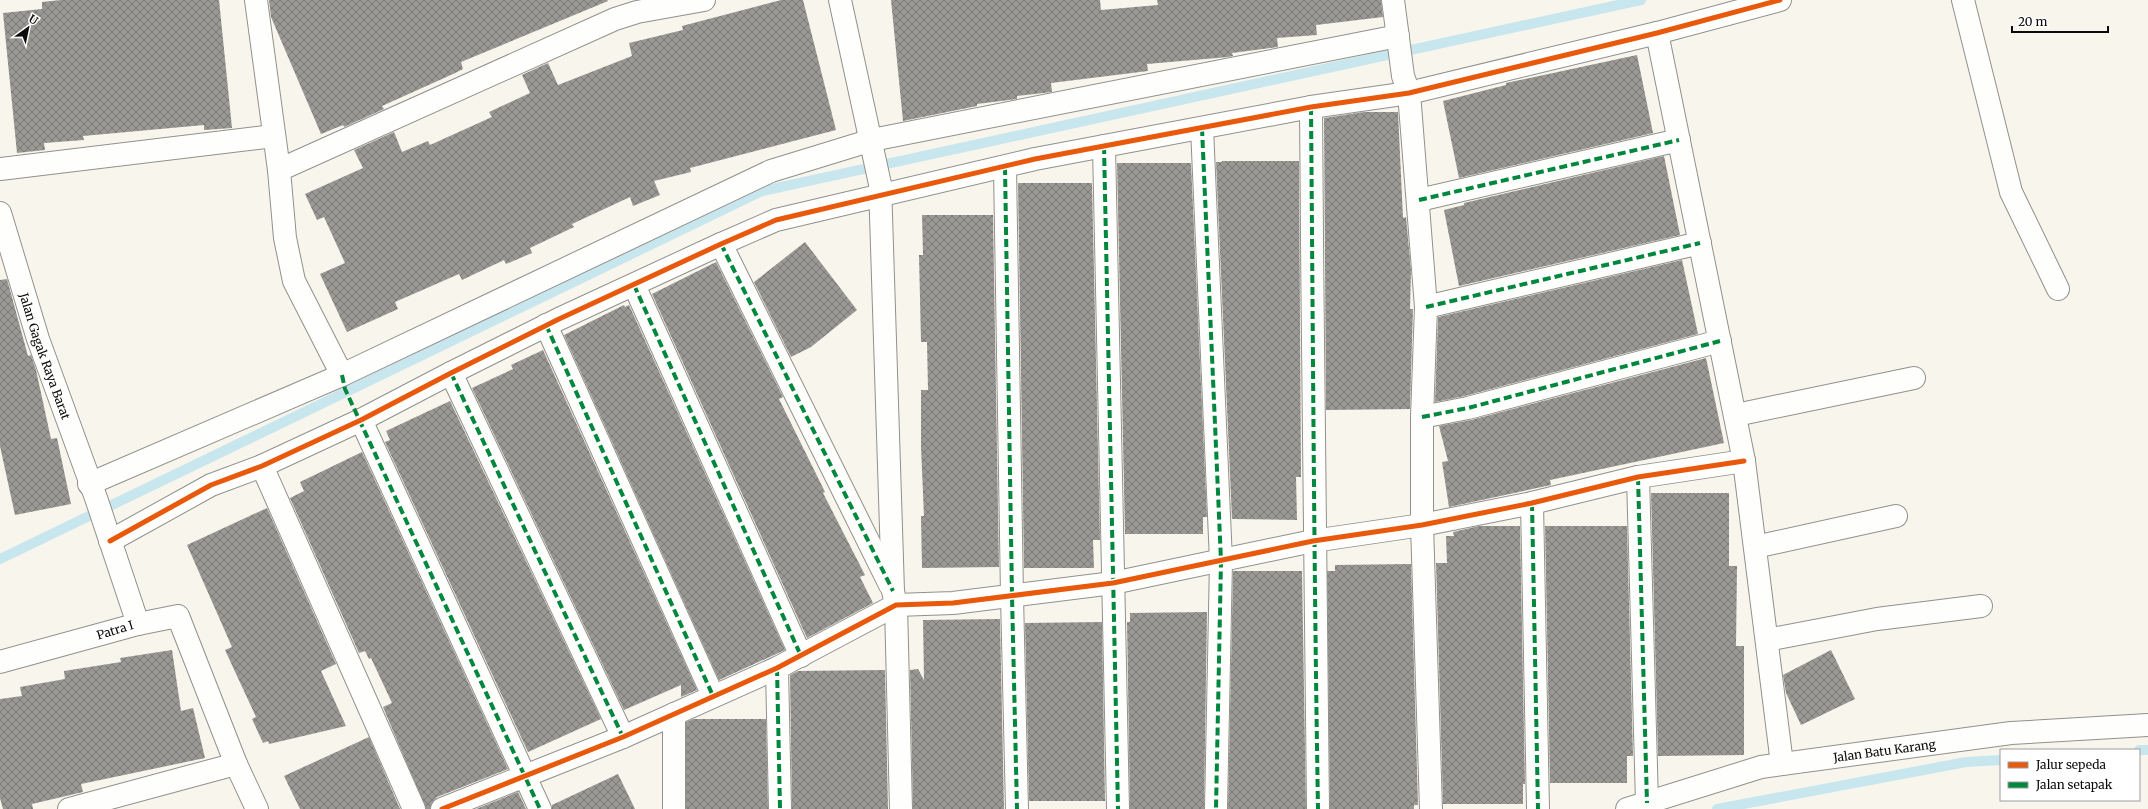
<svg xmlns="http://www.w3.org/2000/svg" width="2148" height="809" font-family="Merriweather,serif">
  <style>
    .lines { fill: none; stroke-linecap: round; stroke-linejoin: round }
    .stream { stroke: #c8e6ee; stroke-width: 10 }
    .building { fill: url(#building-cross-hatch) }
    .minor-casing { stroke: #91908c; stroke-width: 24 }
    .minor { stroke: #fefefc; stroke-width: 22 }
    .quiet { stroke: #00873e; stroke-width: 4; stroke-dasharray: 8 4; stroke-linecap: butt }
    .cycleway-casing { stroke: #fff; stroke-width: 8 }
    .cycleway { stroke: #e8590c; stroke-width: 5 }
    .labels { text-anchor: middle; dominant-baseline: central; stroke-width: 4; stroke-linejoin: round; paint-order: stroke }
    .street-label { font-size: 12px; fill: #0a0a0a; stroke: #fff }
  </style>
  <defs>
    <pattern id="building-cross-hatch" width="8" height="8" patternUnits="userSpaceOnUse"><rect width="8" height="8" fill="#9a9894"/><path d="M0 0l8 8M0 8l8-8" fill="none" stroke="#7c7a77"/></pattern>
  </defs>
  <rect width="100%" height="100%" fill="#f8f5ed"/>
  <g class="lines">
    <!-- stream -->
    <g class="stream">
      <path d="M 0,559 L 762,191 L 1641,0"/>
      <path d="M 2139,750 L 2148,750"/>
      <path d="M 1717,809 L 1966,762 L 2001,760"/>
    </g>
  </g>
  <!-- building -->
  <g class="building">
    <path d="M 61,0 L 219,0 L 232,128 L 204,130 L 204,125 L 83,136 L 84,140 L 44,143 L 45,150 L 17,153 L 3,13 L 42,9 L 42,2 Z"/>
    <path d="M 269,0 L 607,0 L 608,1 L 461,62 L 463,69 L 453,74 L 382,106 L 384,109 L 344,127 L 343,125 L 321,134 L 271,17 Z"/>
    <path d="M 781,0 L 803,0 L 836,130 L 690,168 L 691,172 L 654,181 L 660,195 L 633,206 L 630,197 L 572,224 L 574,227 L 530,248 L 532,253 L 506,264 L 504,260 L 462,280 L 459,274 L 395,302 L 398,309 L 347,332 L 320,274 L 345,263 L 324,217 L 317,220 L 305,194 L 363,168 L 354,150 L 394,132 L 402,152 L 428,141 L 430,145 L 492,117 L 489,112 L 530,93 L 522,75 L 548,63 L 558,85 L 632,56 L 629,43 L 683,30 L 682,26 Z"/>
    <path d="M 891,0 L 1100,0 L 1101,10 L 1158,5 L 1157,0 L 1381,0 L 1383,17 L 1316,25 L 1317,35 L 1277,38 L 1278,47 L 1232,53 L 1233,56 L 1228,57 L 1147,64 L 1148,71 L 1051,83 L 1052,92 L 1017,96 L 1017,99 L 977,104 L 977,106 L 903,121 Z"/>
    <path d="M 1637,55 L 1653,133 L 1459,178 L 1443,101 L 1506,85 L 1506,83 Z"/>
    <path d="M 1364,112 L 1398,112 L 1403,218 L 1406,217 L 1411,270 L 1410,309 L 1413,309 L 1410,409 L 1326,410 L 1324,118 Z"/>
    <path d="M 1664,156 L 1680,235 L 1459,286 L 1444,210 L 1464,205 L 1464,203 Z"/>
    <path d="M 1222,161 L 1299,161 L 1301,477 L 1296,477 L 1297,520 L 1232,519 L 1216,162 L 1222,162 Z"/>
    <path d="M 1117,163 L 1191,163 L 1207,517 L 1203,517 L 1203,534 L 1125,534 Z"/>
    <path d="M 1018,183 L 1092,183 L 1100,540 L 1093,540 L 1094,568 L 1024,568 Z"/>
    <path d="M 922,215 L 993,215 L 999,567 L 922,568 L 921,516 L 924,516 L 921,447 L 921,390 L 928,390 L 927,342 L 921,342 L 919,255 L 923,255 Z"/>
    <path d="M 805,242 L 857,310 L 811,347 L 791,357 L 754,282 Z"/>
    <path d="M 1682,260 L 1698,334 L 1465,396 L 1435,402 L 1438,317 Z"/>
    <path d="M 716,262 L 783,397 L 779,399 L 825,492 L 823,493 L 865,575 L 860,577 L 873,603 L 807,638 L 652,294 Z"/>
    <path d="M 7,279 L 28,356 L 31,355 L 36,370 L 51,439 L 57,438 L 71,504 L 15,515 L 0,446 L 0,280 Z"/>
    <path d="M 624,305 L 625,307 L 629,305 L 785,650 L 719,680 L 564,335 Z"/>
    <path d="M 543,350 L 697,690 L 681,697 L 681,685 L 624,710 L 472,388 L 513,369 L 511,365 Z"/>
    <path d="M 1706,358 L 1724,443 L 1550,480 L 1551,485 L 1449,507 L 1442,462 L 1448,461 L 1439,426 L 1471,420 Z"/>
    <path d="M 450,401 L 601,719 L 528,752 L 385,442 L 390,440 L 386,431 Z"/>
    <path d="M 362,452 L 508,769 L 437,797 L 432,802 L 430,809 L 426,809 L 383,707 L 392,703 L 371,658 L 369,659 L 365,651 L 359,653 L 290,498 L 304,491 L 300,482 Z"/>
    <path d="M 1651,493 L 1729,493 L 1729,566 L 1737,566 L 1736,646 L 1744,646 L 1744,755 L 1658,756 Z"/>
    <path d="M 267,508 L 336,664 L 321,671 L 346,726 L 269,744 L 268,741 L 263,743 L 252,719 L 256,717 L 225,650 L 232,647 L 187,545 Z"/>
    <path d="M 1479,526 L 1520,526 L 1525,784 L 1523,784 L 1523,804 L 1443,804 L 1436,563 L 1447,563 L 1446,536 L 1454,536 L 1453,532 Z"/>
    <path d="M 1545,526 L 1627,526 L 1633,756 L 1627,756 L 1627,783 L 1550,783 Z"/>
    <path d="M 1411,564 L 1418,805 L 1414,805 L 1414,809 L 1330,809 L 1327,571 L 1335,571 L 1335,565 Z"/>
    <path d="M 1233,571 L 1302,571 L 1306,809 L 1228,809 Z"/>
    <path d="M 1207,612 L 1204,809 L 1130,809 L 1127,622 L 1130,622 L 1130,613 Z"/>
    <path d="M 1000,619 L 1004,809 L 913,809 L 910,670 L 918,669 L 924,680 L 923,620 Z"/>
    <path d="M 1102,622 L 1105,801 L 1029,801 L 1025,623 Z"/>
    <path d="M 172,650 L 181,711 L 193,708 L 205,758 L 81,784 L 83,792 L 32,804 L 33,809 L 3,809 L 0,798 L 0,699 L 22,696 L 20,687 L 65,679 L 64,671 L 121,662 L 120,658 Z"/>
    <path d="M 1831,650 L 1855,699 L 1801,725 L 1786,693 L 1783,675 Z"/>
    <path d="M 885,670 L 888,809 L 792,809 L 790,675 L 798,671 Z"/>
    <path d="M 693,719 L 766,719 L 768,809 L 686,809 L 686,722 Z"/>
    <path d="M 369,737 L 400,809 L 300,809 L 284,776 Z"/>
    <path d="M 618,774 L 635,809 L 552,809 L 552,805 Z"/>
    <path d="M 518,792 L 526,809 L 476,809 Z"/>
  </g>
  <g class="lines">
    <defs>
      <g id="minor">
        <path d="M 256,0 L 279,170 L 285,238 L 294,281 L 342,375"/>
        <path d="M 840,0 L 880,184 L 893,591 L 896,605 L 901,809"/>
        <path d="M 1393,0 L 1403,76 L 1409,93 L 1426,307 L 1422,417 L 1422,525 L 1431,809"/>
        <path d="M 1963,0 L 2011,192 L 2058,289"/>
        <path d="M 1657,33 L 1744,461 L 1782,764"/>
        <path d="M 1311,107 C 1313,341 1314,575 1318,809"/>
        <path d="M 1202,128 L 1221,561 L 1216,809"/>
        <path d="M 1104,146 L 1118,809"/>
        <path d="M 1005,167 L 1012,596 L 1017,809"/>
        <path d="M 0,169 L 274,136"/>
        <path d="M 279,170 L 615,19 L 637,12 L 704,0"/>
        <path d="M 1419,200 L 1679,140"/>
        <path id="s1" d="M 0,213 L 38,339 L 96,498 L 138,624 L 0,662"/>
        <path d="M 721,244 L 890,585"/>
        <path d="M 634,285 L 801,656"/>
        <path d="M 1426,307 L 1700,243"/>
        <path d="M 546,325 L 713,696"/>
        <path d="M 451,373 L 623,737"/>
        <path d="M 1736,415 L 1914,378"/>
        <path d="M 1422,417 L 1468,408 L 1720,341"/>
        <path d="M 361,420 L 540,809"/>
        <path d="M 262,466 L 414,809"/>
        <path d="M 1638,477 L 1647,803"/>
        <path d="M 89,484 L 342,375 L 771,171 L 872,140 L 1398,36"/>
        <path d="M 1532,503 L 1538,809"/>
        <path d="M 110,541 L 211,485 L 262,466 L 361,420 L 451,373 L 559,319 L 721,244 L 776,220 L 1035,159 L 1311,107 L 1409,93 L 1657,33 L 1780,0"/>
        <path d="M 1755,547 L 1896,516"/>
        <path d="M 1767,640 L 1877,619 L 1981,606"/>
        <path d="M 777,668 L 780,809"/>
        <path d="M 674,714 L 674,809"/>
        <path d="M 236,764 L 257,809"/>
        <path d="M 69,809 L 236,764 L 178,616 L 138,624"/>
        <path d="M 442,809 L 623,737 L 777,668 L 896,605 L 953,603 L 1113,583 L 1313,541 L 1422,525 L 1532,503 L 1638,477 L 1744,461"/>
        <path id="s2" d="M 1627,809 L 1761,767 L 2011,733 L 2148,725"/>
      </g>
    </defs>
    <!-- minor casing -->
    <use href="#minor" class="minor-casing"/>
    <!-- minor -->
    <use href="#minor" class="minor"/>
    <!-- quiet -->
    <g class="quiet">
      <path d="M 1311,107 C 1313,341 1314,575 1318,809"/>
      <path d="M 1202,128 L 1221,561 L 1216,809"/>
      <path d="M 1104,146 L 1118,809"/>
      <path d="M 1005,167 L 1012,596 L 1017,809"/>
      <path d="M 1419,200 L 1679,140"/>
      <path d="M 721,244 L 893,591"/>
      <path d="M 634,285 L 801,656"/>
      <path d="M 1426,307 L 1700,243"/>
      <path d="M 546,325 L 713,696"/>
      <path d="M 451,373 L 623,737"/>
      <path d="M 342,375 L 345,389 L 540,809"/>
      <path d="M 1422,417 L 1468,408 L 1720,341"/>
      <path d="M 1638,477 L 1647,803"/>
      <path d="M 1532,503 L 1538,809"/>
      <path d="M 777,668 L 780,809"/>
    </g>
    <defs>
      <g id="cycleway">
        <path d="M 110,541 L 211,485 L 262,466 L 361,420 L 451,373 L 559,319 L 721,244 L 776,220 L 1035,159 L 1311,107 L 1409,93 L 1657,33 L 1780,0"/>
        <path d="M 442,809 L 623,737 L 777,668 L 896,605 L 953,603 L 1113,583 L 1313,541 L 1422,525 L 1532,503 L 1638,477 L 1744,461"/>
      </g>
    </defs>
    <!-- cycleway casing -->
    <use href="#cycleway" class="cycleway-casing"/>
    <!-- cycleway -->
    <use href="#cycleway" class="cycleway"/>
  </g>
  <g class="labels">
    <!-- street labels -->
    <g class="street-label">
      <text stroke="none"><textPath href="#s1" startOffset="150">Jalan Gagak Raya Barat</textPath></text>
      <text transform="translate(115 630) rotate(-17)">Patra I</text>
      <text stroke="none"><textPath href="#s2" startOffset="265">Jalan Batu Karang</textPath></text>
    </g>
  </g>
  <!-- legend -->
  <rect x="2000" y="749" width="140" height="52" fill="#ffffff" stroke="#9d9d9d"/>
  <rect x="2008" y="762" width="20" height="6" fill="#e8590c" stroke="#9d9d9d"/>
  <text x="2036" y="769" font-size="12" fill="#0a0a0a">Jalur sepeda</text>
  <rect x="2008" y="782" width="20" height="6" fill="#00873e" stroke="#9d9d9d"/>
  <text x="2036" y="789" font-size="12" fill="#0a0a0a">Jalan setapak</text>
  <!-- north arrow -->
  <g transform="translate(28 28) rotate(33)" stroke="#ffffff" stroke-width="3" paint-order="stroke">
  <path d="M0-3L7 15L0 10L-7 15Z" fill="#0a0a0a"/>
  <text y="-6" font-size="11" font-weight="bold" text-anchor="middle" fill="#0a0a0a">U</text>
  </g>
  <!-- scale -->
  <path d="M2012 26v6h96v-6" fill="none" stroke="#0a0a0a" stroke-width="2"/>
  <text x="2018" y="26" font-size="12" fill="#0a0a0a" stroke="#ffffff" stroke-width="3" paint-order="stroke">20 m</text>
</svg>
